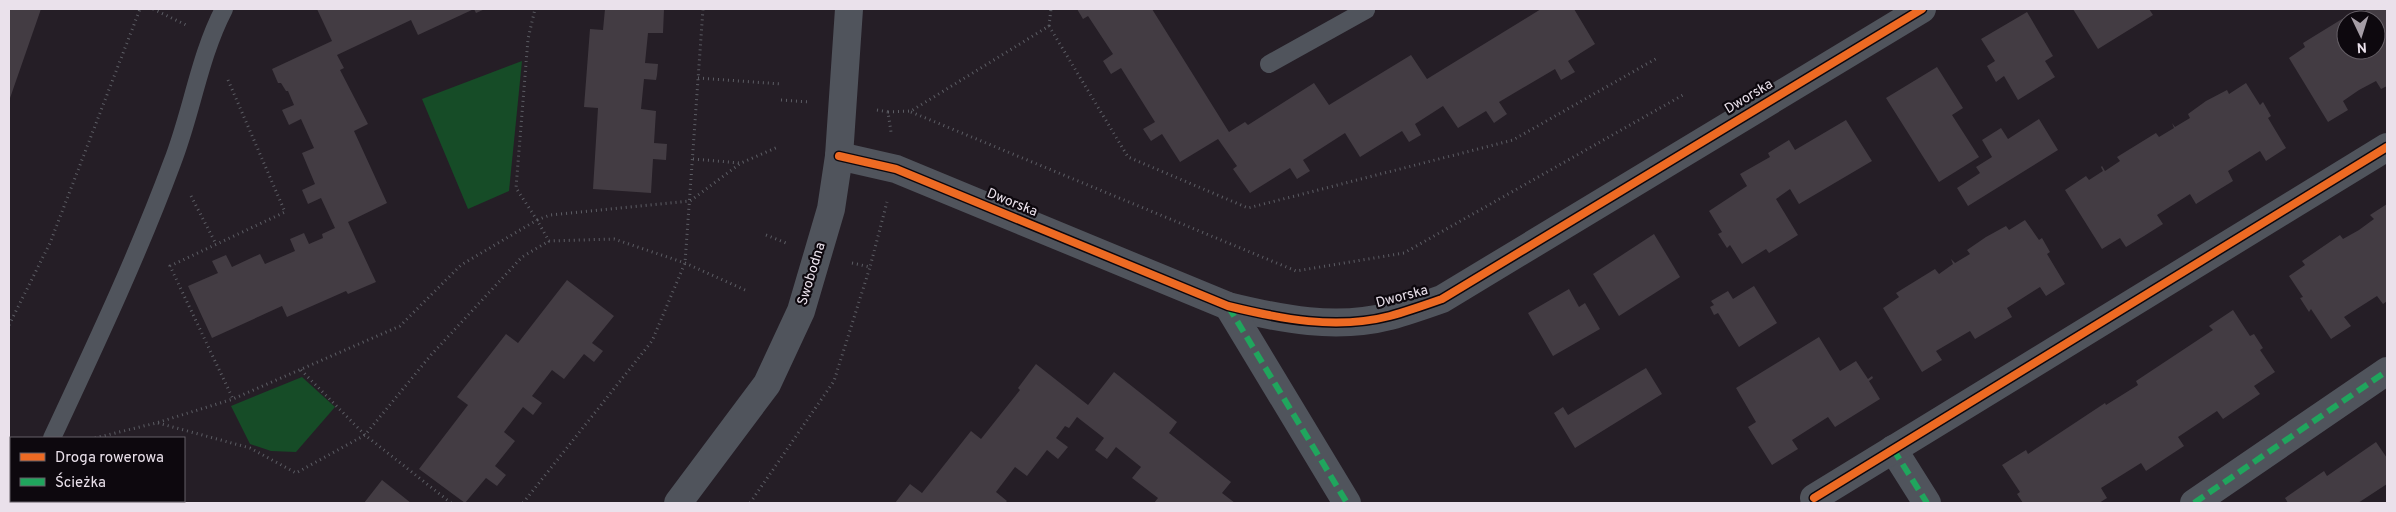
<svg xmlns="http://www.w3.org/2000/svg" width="2396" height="512" font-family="Overpass,sans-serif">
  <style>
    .green { fill: #164c27 }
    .building { fill: #433c43 }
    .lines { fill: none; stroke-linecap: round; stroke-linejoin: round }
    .path { stroke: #5c5d64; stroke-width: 3; stroke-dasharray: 1 4; stroke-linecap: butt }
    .lane { stroke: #50545c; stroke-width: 18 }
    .street { stroke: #50545c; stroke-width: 28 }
    .quiet { stroke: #20a55d; stroke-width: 6; stroke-dasharray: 12 6; stroke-linecap: butt }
    .cycleway-casing { stroke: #0d080e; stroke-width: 11 }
    .cycleway { stroke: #ed6a23; stroke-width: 8 }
    .labels { text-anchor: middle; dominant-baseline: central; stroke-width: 4.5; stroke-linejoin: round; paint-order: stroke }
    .street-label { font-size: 14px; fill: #eae1eb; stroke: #0d080e }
  </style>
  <rect width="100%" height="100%" fill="#251e26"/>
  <!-- green -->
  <g class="green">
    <path d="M 522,61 L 509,191 L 468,209 L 422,99 Z"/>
    <path d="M 302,377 L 335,407 L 296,452 L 271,451 L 250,444 L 231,406 Z"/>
  </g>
  <!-- building -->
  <g class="building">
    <path d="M 9,9 L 41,9 L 9,101 Z"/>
    <path d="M 317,9 L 485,9 L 476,13 L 474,9 L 418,35 L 411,20 L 337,55 L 344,68 L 340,70 L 368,124 L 354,131 L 387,203 L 348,222 L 376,282 L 348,294 L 346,291 L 287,317 L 282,306 L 212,338 L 188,286 L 218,273 L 212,261 L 226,255 L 232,267 L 260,254 L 265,264 L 295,251 L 290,239 L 304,233 L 309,244 L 323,238 L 322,234 L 335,228 L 321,198 L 308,204 L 302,190 L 315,184 L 302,153 L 314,148 L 301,119 L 289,125 L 282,110 L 294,105 L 288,91 L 286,91 L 281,83 L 278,83 L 272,69 L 332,41 Z"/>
    <path d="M 605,9 L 664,9 L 663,33 L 648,33 L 645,63 L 658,64 L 657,75 L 656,80 L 644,79 L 641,109 L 656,111 L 654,143 L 667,144 L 666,160 L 653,159 L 651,193 L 593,189 L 598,108 L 584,107 L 590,29 L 603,30 Z"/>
    <path d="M 1077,9 L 1152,9 L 1229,132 L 1245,122 L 1248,125 L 1314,83 L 1329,105 L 1411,55 L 1427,79 L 1541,9 L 1574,9 L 1595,44 L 1568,61 L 1575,72 L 1561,80 L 1555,69 L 1499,102 L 1507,114 L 1494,123 L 1486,111 L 1458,128 L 1443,106 L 1415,124 L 1421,135 L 1409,142 L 1402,131 L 1360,157 L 1345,133 L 1303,160 L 1310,171 L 1297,179 L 1290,168 L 1250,193 L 1233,169 L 1237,166 L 1218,139 L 1180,162 L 1162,134 L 1151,141 L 1143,129 L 1155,122 L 1121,68 L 1111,74 L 1103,61 L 1113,54 L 1088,16 L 1083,19 Z"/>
    <path d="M 2073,9 L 2149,9 L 2153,15 L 2098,49 Z"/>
    <path d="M 2368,9 L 2387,9 L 2387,86 L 2381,89 L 2376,81 L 2359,90 L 2343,101 L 2348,110 L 2328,122 L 2289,58 L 2305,47 L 2303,43 L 2342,19 L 2346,22 L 2346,50 L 2376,50 L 2376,20 L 2350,20 Z"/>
    <path d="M 2027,12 L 2053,56 L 2045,61 L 2055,77 L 2018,100 L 2004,76 L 1996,82 L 1987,66 L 1995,61 L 1981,39 Z"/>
    <path d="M 1937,67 L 1963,108 L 1952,115 L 1979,157 L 1939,182 L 1886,98 Z"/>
    <path d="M 2246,83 L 2260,105 L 2263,102 L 2271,116 L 2268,118 L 2286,148 L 2266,161 L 2260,151 L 2228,171 L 2233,181 L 2215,192 L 2196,204 L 2190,194 L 2157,215 L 2163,224 L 2144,236 L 2126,247 L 2120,238 L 2102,249 L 2065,190 L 2086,176 L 2089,180 L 2103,171 L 2101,167 L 2102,166 L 2105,171 L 2120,161 L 2117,157 L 2156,133 L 2159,137 L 2174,128 L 2172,123 L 2175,127 L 2190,118 L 2188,114 L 2206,101 L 2227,90 L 2229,94 Z"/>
    <path d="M 2039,119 L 2058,150 L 1968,206 L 1957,188 L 1980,173 L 1976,167 L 1992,157 L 1982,140 L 2001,128 L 2008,139 Z"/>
    <path d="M 1846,120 L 1872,161 L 1799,204 L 1790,189 L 1776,199 L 1798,235 L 1769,253 L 1766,249 L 1742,264 L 1730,245 L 1727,248 L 1718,234 L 1722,232 L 1709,211 L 1747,186 L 1740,174 L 1770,157 L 1768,153 L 1789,140 L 1795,150 Z"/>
    <path d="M 2387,204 L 2387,301 L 2383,304 L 2377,296 L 2344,317 L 2351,326 L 2331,339 L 2311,309 L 2309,312 L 2300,298 L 2303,297 L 2289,276 L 2305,265 L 2302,261 L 2340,235 L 2343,239 L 2359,230 L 2374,219 L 2370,215 Z"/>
    <path d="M 2025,220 L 2039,240 L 2042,238 L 2050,252 L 2047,254 L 2065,284 L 2046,296 L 2040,287 L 2007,308 L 2012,317 L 1975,339 L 1970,331 L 1936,351 L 1942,360 L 1922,372 L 1883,308 L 1899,297 L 1896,293 L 1935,269 L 1939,274 L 1953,264 L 1951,259 L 1955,263 L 1970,254 L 1967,250 L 1986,237 L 2006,226 L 2009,230 Z"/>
    <path d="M 1654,234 L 1680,277 L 1619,316 L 1593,274 Z"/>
    <path d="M 567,280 L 614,316 L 592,343 L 603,351 L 594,362 L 584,354 L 564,379 L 552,370 L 532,396 L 542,403 L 533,415 L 523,407 L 504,432 L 515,441 L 495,466 L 506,475 L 497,486 L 486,478 L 465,503 L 419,469 L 468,405 L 457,397 L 506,334 L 518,343 Z"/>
    <path d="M 1754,286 L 1777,323 L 1739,347 L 1718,313 L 1714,315 L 1710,307 L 1714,305 L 1711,301 L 1728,291 L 1733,299 Z"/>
    <path d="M 1569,289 L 1579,307 L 1585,303 L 1600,329 L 1553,356 L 1528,313 Z"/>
    <path d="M 2233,310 L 2250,336 L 2254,334 L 2263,348 L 2260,350 L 2275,372 L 2254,386 L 2260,394 L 2223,419 L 2217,411 L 2178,437 L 2184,446 L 2146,471 L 2141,463 L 2101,488 L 2107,498 L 2099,503 L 2023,503 L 2017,494 L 2020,492 L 2002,465 L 2026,450 L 2028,454 L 2105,403 L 2106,405 L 2138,385 L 2136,381 L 2213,330 L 2209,326 Z"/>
    <path d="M 1819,337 L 1840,371 L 1856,361 L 1868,379 L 1872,376 L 1873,378 L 1869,381 L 1880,399 L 1835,427 L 1828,417 L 1792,440 L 1798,449 L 1772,465 L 1748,427 L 1756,422 L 1736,388 Z"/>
    <path d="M 1036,364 L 1088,405 L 1114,372 L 1177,422 L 1169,433 L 1231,482 L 1222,493 L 1235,503 L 1154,503 L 1158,498 L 1132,478 L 1141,467 L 1116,447 L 1107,459 L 1095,450 L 1104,438 L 1077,417 L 1069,428 L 1065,426 L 1056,438 L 1068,447 L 1058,459 L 1047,450 L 1027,476 L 1015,467 L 996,492 L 1007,501 L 1005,503 L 895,503 L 910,484 L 922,493 L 971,431 L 981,439 L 1020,390 L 1018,388 Z"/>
    <path d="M 1646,368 L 1662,394 L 1575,448 L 1554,413 L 1563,407 L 1568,415 Z"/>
    <path d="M 2376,442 L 2387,458 L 2387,484 L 2358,503 L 2288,503 L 2285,498 L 2324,471 L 2327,476 Z"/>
    <path d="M 382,480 L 411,503 L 364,503 Z"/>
    <path d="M 68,501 L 152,501 L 155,503 L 66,503 Z"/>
  </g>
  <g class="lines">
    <!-- path -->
    <g class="path">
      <path d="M 153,9 L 186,25"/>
      <path d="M 1049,26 L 1051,9"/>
      <path d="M 698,78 L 781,84"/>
      <path d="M 228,80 L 285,212 L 170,266 L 233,399"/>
      <path d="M 781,100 L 809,102"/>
      <path d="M 877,110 L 888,112 L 891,132"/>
      <path d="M 888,112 L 911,111 L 1049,26 L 1128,157 L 1248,208 L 1513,140 L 1659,57"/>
      <path d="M 911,112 L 1296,271 L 1404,253 L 1683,95"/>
      <path d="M 693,159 L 740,163"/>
      <path d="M 191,196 L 216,244"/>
      <path d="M 766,235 L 786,243"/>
      <path d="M 852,263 L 870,267 L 887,202"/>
      <path d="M 745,290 L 685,263 L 614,239 L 549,241 L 537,220 L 550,215 L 690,201 L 741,163 L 778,147"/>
      <path d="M 9,325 L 50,243 L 140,9"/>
      <path d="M 301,370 L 365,435 L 451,503"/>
      <path d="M 158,423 L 250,448 L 296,473 L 365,435 L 431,355 L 522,257 L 549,241"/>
      <path d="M 95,438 L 156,423 L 233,399 L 400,326 L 461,265 L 537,220 L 516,188 L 528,39 L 535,9"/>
      <path d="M 523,503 L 652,341 L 685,263 L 703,9"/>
      <path d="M 750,503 L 834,381 L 870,267"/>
    </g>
    <!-- lane -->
    <g class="lane">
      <path d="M 1269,64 L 1366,10"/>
      <path d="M 52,438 C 94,348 137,257 172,163 C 192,112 199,57 224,9"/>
      <path d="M 29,503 L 29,501"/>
    </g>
    <!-- street -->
    <g class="street">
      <path d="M 839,156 L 896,169 L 1228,306 C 1281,319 1336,330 1390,316 C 1408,311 1425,305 1442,299 L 1922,9"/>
      <path d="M 1228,306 L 1347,503"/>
      <path d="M 1893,449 L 1927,503"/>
      <path d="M 1814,498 L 2387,147"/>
      <path d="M 678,503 L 767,384 L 801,311 L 831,209 L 839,156 L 849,9"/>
      <path d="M 2194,503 L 2387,371"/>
    </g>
    <!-- quiet -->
    <g class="quiet">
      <path d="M 1228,306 L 1347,503"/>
      <path d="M 1893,449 L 1927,503"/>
      <path d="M 2194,503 L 2387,371"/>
    </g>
    <defs>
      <g id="cycleway">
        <path d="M 839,156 L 896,169 L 1228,306 C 1281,319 1336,330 1390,316 C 1408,311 1425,305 1442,299 L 1922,9"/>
        <path d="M 1814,498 L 2387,147"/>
      </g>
    </defs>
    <!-- cycleway casing -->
    <use href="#cycleway" class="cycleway-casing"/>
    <!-- cycleway -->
    <use href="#cycleway" class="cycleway"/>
  </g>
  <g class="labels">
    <!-- street labels -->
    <g class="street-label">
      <text transform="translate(1749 97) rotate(-31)">Dworska</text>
      <text transform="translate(1012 203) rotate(22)">Dworska</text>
      <text transform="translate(812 274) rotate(-73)">Swobodna</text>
      <text transform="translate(1402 297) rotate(-15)">Dworska</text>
    </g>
  </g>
  <!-- border -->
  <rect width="2396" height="512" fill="none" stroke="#eae1eb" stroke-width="20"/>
  <!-- legend -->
  <rect x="10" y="437" width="175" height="65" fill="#0d080e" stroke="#655f66"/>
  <rect x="20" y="453" width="25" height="8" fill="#ed6a23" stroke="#655f66"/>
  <text x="55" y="462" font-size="15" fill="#eae1eb">Droga rowerowa</text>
  <rect x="20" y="478" width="25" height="8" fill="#20a55d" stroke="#655f66"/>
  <text x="55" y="487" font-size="15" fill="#eae1eb">Ścieżka</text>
  <!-- north arrow -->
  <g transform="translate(2361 35) rotate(176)"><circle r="24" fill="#0d080e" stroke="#655f66"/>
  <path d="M0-4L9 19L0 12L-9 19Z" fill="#a59da6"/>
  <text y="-8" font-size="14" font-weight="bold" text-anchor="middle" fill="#eae1eb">N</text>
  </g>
</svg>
